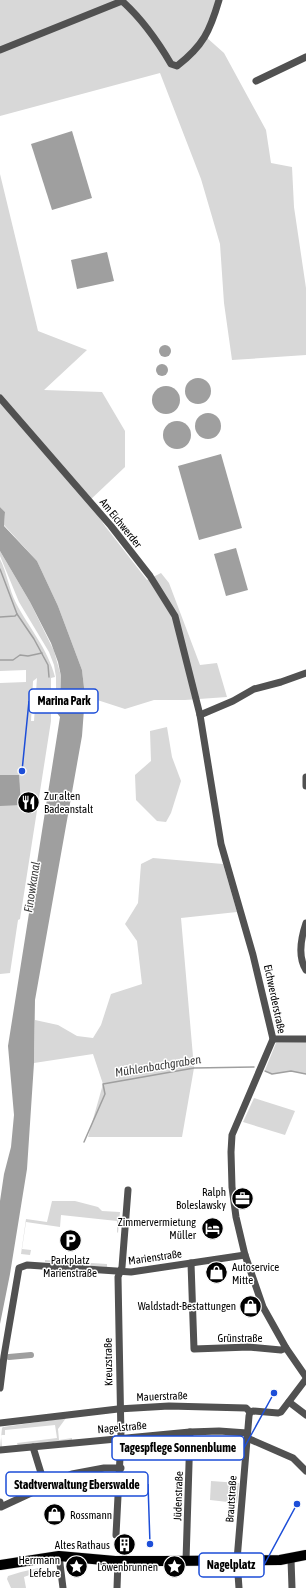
<svg xmlns="http://www.w3.org/2000/svg" width="306" height="1588" font-family="'Asap Condensed',sans-serif">
  <style>
    .green { fill: #d8d8d8; fill-rule: evenodd }
    .water { fill: #9f9f9f }
    .lines { fill: none; stroke-linecap: round; stroke-linejoin: round }
    .stream { stroke: #9f9f9f; stroke-width: 1.5 }
    .canal { stroke: #9f9f9f; stroke-width: 6 }
    .primary-casing { stroke: #dbdbdb; stroke-width: 11 }
    .street { stroke: #515151; stroke-width: 7 }
    .primary { stroke: #000; stroke-width: 10 }
    .labels { text-anchor: middle; dominant-baseline: central; stroke-width: 3; stroke-linejoin: round; paint-order: stroke }
    .street-label { font-size: 11px; fill: #000; stroke: #fff }
    .poi-label { font-size: 11px; fill: #000; stroke: #fff; text-anchor: end }
    .water-label { font-size: 12px; font-style: italic; fill: #404040; stroke: #fff }
    .leader { fill: none; stroke: #1d4ed8; stroke-width: 1.5 }
    .callout-dot { fill: #1d4ed8; stroke: #fff; stroke-width: 1.5 }
    .callout { fill: #fff; stroke: #1d4ed8; stroke-width: 1.5 }
    .callout-label { font-size: 12px; text-anchor: middle; font-weight: bold; fill: #000 }
  </style>
  <rect width="100%" height="100%" fill="#fff"/>
  <!-- green -->
  <g class="green">
    <path d="M 0,0 L 219,0 L 206,37 L 224,53 L 266,130 L 271,163 L 292,167 L 294,207 L 306,288 L 306,355 L 232,360 L 224,303 L 220,244 L 201,179 L 160,73 L 0,116 Z"/>
    <path d="M 0,174 L 38,331 L 87,350 L 44,390 L 102,392 L 125,431 L 125,467 L 89,501 L 105,526 L 147,580 L 161,573 L 169,583 L 200,665 L 217,663 L 227,697 L 185,700 L 154,700 L 125,709 L 85,696 L 82,670 L 58,606 L 37,561 L 4,525 L 5,512 L 0,507 Z"/>
    <path d="M 0,551 L 30,602 L 54,651 L 61,676 L 60,702 L 57,713 L 56,711 L 56,677 L 54,665 L 49,652 L 19,602 L 0,556 Z"/>
    <path d="M 0,559 C 7,573 9,589 16,603 C 29,628 48,649 55,677 L 51,678 L 51,721 L 20,919 L 18,920 L 10,973 L 0,974 L 0,683 L 26,682 L 26,670 L 0,671 ZM 37,678 L 34,721 L 31,721 L 33,681 Z"/>
    <path d="M 167,727 L 172,757 L 181,781 L 171,813 L 166,822 L 157,821 L 136,800 L 135,775 L 151,761 L 150,731 Z"/>
    <path d="M 153,858 L 223,864 L 237,912 L 181,918 L 194,1068 L 182,1137 L 88,1137 L 103,1084 L 93,1054 L 34,1063 L 35,1020 L 58,1025 L 77,1036 L 93,1038 L 101,1025 L 111,994 L 142,984 L 137,941 L 125,924 L 138,903 L 141,864 Z"/>
    <path d="M 306,1042 L 306,1074 L 291,1071 L 272,1074 L 265,1070 L 276,1043 Z"/>
    <path d="M 254,1098 L 295,1111 L 285,1135 L 243,1122 Z"/>
    <path d="M 52,1201 L 75,1201 L 98,1207 L 102,1211 L 120,1212 L 118,1233 L 117,1232 L 117,1221 L 61,1215 L 60,1227 L 26,1222 L 22,1249 L 31,1250 L 30,1255 L 21,1254 L 26,1219 L 47,1222 Z"/>
    <path d="M 45,1260 L 107,1264 L 107,1267 L 45,1262 Z"/>
    <path d="M 66,1418 L 58,1429 L 59,1440 L 72,1438 L 72,1440 L 18,1446 L 17,1443 L 57,1438 L 55,1425 L 5,1430 L 5,1435 L 1,1435 L 2,1448 L 0,1448 L 2,1428 L 3,1427 Z"/>
    <path d="M 211,1481 L 239,1483 L 237,1503 L 210,1500 Z"/>
    <path d="M 43,1567 L 35,1573 L 24,1577 L 26,1588 L 11,1588 L 7,1579 L 8,1576 L 21,1572 Z"/>
  </g>
  <!-- water -->
  <g class="water">
    <path d="M 72,131 L 92,198 L 52,210 L 31,144 Z"/>
    <path d="M 107,252 L 114,281 L 77,289 L 71,260 Z"/>
    <circle cx="165" cy="351" r="6"/>
    <circle cx="162" cy="370" r="6"/>
    <circle cx="198" cy="391" r="13"/>
    <circle cx="166" cy="400" r="14"/>
    <circle cx="208" cy="426" r="13"/>
    <circle cx="177" cy="435" r="14"/>
    <path d="M 221,454 L 242,528 L 199,540 L 178,466 Z"/>
    <path d="M 0,507 L 5,512 L 4,526 L 37,561 L 58,606 L 82,670 L 85,696 L 82,736 L 35,1000 L 34,1063 L 27,1169 L 10,1274 L 0,1324 L 0,1201 L 4,1174 L 11,1147 L 14,1115 L 8,1046 L 60,717 L 57,713 L 60,702 L 61,676 L 58,662 L 51,643 L 30,602 L 0,551 Z"/>
    <path d="M 236,548 L 248,590 L 226,596 L 214,554 Z"/>
    <path d="M 0,775 L 19,775 L 21,805 L 0,806 Z"/>
  </g>
  <g class="lines">
    <!-- stream -->
    <g class="stream">
      <path d="M 0,569 L 17,614 L 34,639 L 48,665 L 49,677"/>
      <path d="M 0,617 L 15,616 L 17,614"/>
      <path d="M 0,660 L 13,660 L 20,655 L 28,656 L 42,653"/>
      <path d="M 265,1071 L 272,1074 L 291,1071 L 306,1074"/>
      <path d="M 84,1142 L 105,1094 L 103,1084 L 194,1068 L 254,1067"/>
    </g>
    <!-- canal -->
    <path class="canal" d="M 9,1357 L 31,1355"/>
    <defs>
      <path id="primary" d="M 0,1565 L 59,1556 L 115,1561 L 163,1561 L 280,1560 L 306,1555"/>
    </defs>
    <!-- primary casing -->
    <use href="#primary" class="primary-casing"/>
    <!-- street -->
    <g class="street">
      <path d="M 0,50 L 122,1 C 142,19 157,40 171,64 L 177,66 C 203,46 210,31 219,0"/>
      <path d="M 256,81 L 306,57"/>
      <path d="M 0,398 L 111,526 L 150,576 L 175,616 L 200,715 L 221,844 L 253,955 L 273,1039 L 232,1135 L 231,1152 L 232,1187 L 236,1217 L 245,1255 L 263,1307 L 286,1348 L 306,1377"/>
      <path d="M 200,715 L 233,701 L 254,689 L 281,682 L 306,673"/>
      <path d="M 306,777 L 306,786"/>
      <path d="M 306,923 C 301,938 297,956 306,970"/>
      <path d="M 273,1039 L 306,1039"/>
      <path d="M 191,1263 L 194,1349 L 249,1347 L 281,1350 L 286,1348"/>
      <path d="M 0,1388 L 4,1356 L 19,1268 L 27,1265 L 131,1272 L 245,1255"/>
      <path d="M 289,1402 L 306,1415"/>
      <path d="M 250,1412 L 253,1411 L 278,1413 L 281,1412 L 306,1379"/>
      <path d="M 0,1423 L 118,1409 L 169,1406 L 246,1408 L 250,1412"/>
      <path d="M 247,1438 L 293,1458 L 306,1471"/>
      <path d="M 33,1447 L 45,1486"/>
      <path d="M 0,1450 L 190,1432 L 219,1431 L 247,1433"/>
      <path d="M 0,1502 L 1,1507 L 72,1474 L 104,1468 L 121,1468"/>
      <path d="M 116,1535 L 121,1438 L 118,1277 L 122,1267 L 128,1190"/>
      <path d="M 59,1556 L 63,1588"/>
      <path d="M 291,1559 L 292,1588"/>
      <path d="M 186,1561 L 190,1432"/>
      <path d="M 117,1588 L 118,1561"/>
      <path d="M 239,1588 L 237,1560 L 249,1416 L 250,1412"/>
    </g>
    <!-- primary -->
    <use href="#primary" class="primary"/>
  </g>
  <!-- icons -->
  <defs>
    <symbol id="restaurant-disc" viewBox="-11 -11 22 22"><circle r="9.5" fill="#000" stroke="#fff"/><path d="M-5-6h1v4h1v-4h1v4h1v-4h1v5L-1.5 .5V6h-2V.5L-5-1ZM5-6V6H3V1.5H1.5Q1.5-4 5-6Z" fill="#fff"/></symbol>
    <symbol id="office-disc" viewBox="-11 -11 22 22"><circle r="9.5" fill="#000" stroke="#fff"/><path d="M-6-3h4V-5.5h4V-3h4V5H-6ZM-1-4.5V-3h2v-1.5ZM-6 0V1H6V0Z" fill="#fff"/></symbol>
    <symbol id="hotel-disc" viewBox="-11 -11 22 22"><circle r="9.5" fill="#000" stroke="#fff"/><path d="M-6-4.5h1.5V1H6V5H4.5V3h-9V5H-6ZM-4 0a1.8 1.8 0 1 1 3.6 0ZM.5 0V-2.5h3Q6-2.5 6 0Z" fill="#fff"/></symbol>
    <symbol id="parking-disc" viewBox="-11 -11 22 22"><circle r="9.5" fill="#000" stroke="#fff"/><path d="M-3.5-5.5H1a3.5 3.5 0 0 1 0 7H-1V5.5H-3.5ZM-1-3.4V-.6H.8a1.4 1.4 0 0 0 0-2.8Z" fill="#fff"/></symbol>
    <symbol id="shop-disc" viewBox="-11 -11 22 22"><circle r="9.5" fill="#000" stroke="#fff"/><path d="M-5-2.5h2.3a2.7 3.5 0 0 1 5.4 0H5L5.5 6h-11ZM-1.5-2.5h3a1.5 2.3 0 0 0-3 0Z" fill="#fff"/></symbol>
    <symbol id="building-disc" viewBox="-11 -11 22 22"><circle r="9.5" fill="#000" stroke="#fff"/><path d="M-4-6H4V6H1V3H-1V6H-4ZM-2.5-4.3h1.7v1.8h-1.7ZM.8-4.3h1.7v1.8H.8ZM-2.5-1h1.7V.8h-1.7ZM.8-1h1.7V.8H.8Z" fill="#fff"/></symbol>
    <symbol id="sight-disc" viewBox="-11 -11 22 22"><circle r="9.5" fill="#000" stroke="#fff"/><path d="M0-6L1.8-2.2L6-1.7L2.9 1.2L3.7 5.4L0 3.3L-3.7 5.4L-2.9 1.2L-6-1.7L-1.8-2.2Z" fill="#fff"/></symbol>
  </defs>
  <g fill-rule="evenodd">
    <use href="#restaurant-disc" x="16" y="790" width="25" height="25"/>
    <use href="#office-disc" x="230" y="1186" width="25" height="25"/>
    <use href="#hotel-disc" x="200" y="1216" width="25" height="25"/>
    <use href="#parking-disc" x="58" y="1228" width="25" height="25"/>
    <use href="#shop-disc" x="204" y="1260" width="25" height="25"/>
    <use href="#shop-disc" x="238" y="1294" width="25" height="25"/>
    <use href="#shop-disc" x="42" y="1502" width="25" height="25"/>
    <use href="#building-disc" x="112" y="1532" width="25" height="25"/>
    <use href="#sight-disc" x="64" y="1554" width="25" height="25"/>
    <use href="#sight-disc" x="162" y="1554" width="25" height="25"/>
  </g>
  <g class="labels">
    <!-- street labels -->
    <g class="street-label">
      <text transform="translate(121 523) rotate(51)">Am Eichwerder</text>
      <text transform="translate(275 999) rotate(78)">Eichwerderstraße</text>
      <text transform="translate(155 1257) rotate(-8)">Marienstraße</text>
      <text x="240" y="1338">Grünstraße</text>
      <text transform="translate(108 1362) rotate(-91)">Kreuzstraße</text>
      <text transform="translate(162 1396) rotate(-2)">Mauerstraße</text>
      <text transform="translate(122 1427) rotate(-5)">Nagelstraße</text>
      <text transform="translate(178 1496) rotate(-88)">Jüdenstraße</text>
      <text transform="translate(231 1499) rotate(-86)">Brautstraße</text>
    </g>
    <!-- poi labels -->
    <g class="poi-label">
      <text x="44" y="796" text-anchor="start">Zur alten<tspan x="44" dy="13">Badeanstalt</tspan></text>
      <text x="226" y="1192">Ralph<tspan x="226" dy="13">Boleslawsky</tspan></text>
      <text x="196" y="1222">Zimmervermietung<tspan x="196" dy="13">Müller</tspan></text>
      <text x="70" y="1260" text-anchor="middle">Parkplatz<tspan x="70" dy="13">Marienstraße</tspan></text>
      <text x="232" y="1267" text-anchor="start">Autoservice<tspan x="232" dy="13">Mitte</tspan></text>
      <text x="236" y="1306">Waldstadt-Bestattungen</text>
      <text x="70" y="1515" text-anchor="start">Rossmann</text>
      <text x="110" y="1545">Altes Rathaus</text>
      <text x="60" y="1560">Herrmann<tspan x="60" dy="13">Lefebre</tspan></text>
      <text x="158" y="1567">Löwenbrunnen</text>
    </g>
    <!-- water labels -->
    <g class="water-label">
      <text transform="translate(32 887) rotate(-81)">Finowkanal</text>
      <text transform="translate(158 1066) rotate(-9)">Mühlenbachgraben</text>
    </g>
  </g>
  <!-- callouts -->
  <path class="leader" d="M22 771L29 701M274 1393L244 1448M150 1544L148 1484M297 1504L264 1565"/>
  <g class="callout-dot">
    <circle cx="22" cy="771" r="4"/>
    <circle cx="274" cy="1393" r="4"/>
    <circle cx="150" cy="1544" r="4"/>
    <circle cx="297" cy="1504" r="4"/>
  </g>
  <g class="callout">
    <rect x="29" y="689" width="69" height="24" rx="4"/>
    <rect x="112" y="1436" width="132" height="24" rx="4"/>
    <rect x="6" y="1472" width="142" height="24" rx="4"/>
    <rect x="199" y="1553" width="65" height="24" rx="4"/>
  </g>
  <g class="callout-label">
    <text x="64" y="705">Marina Park</text>
    <text x="178" y="1452">Tagespflege Sonnenblume</text>
    <text x="77" y="1489">Stadtverwaltung Eberswalde</text>
    <text x="231" y="1569">Nagelplatz</text>
  </g>
</svg>
